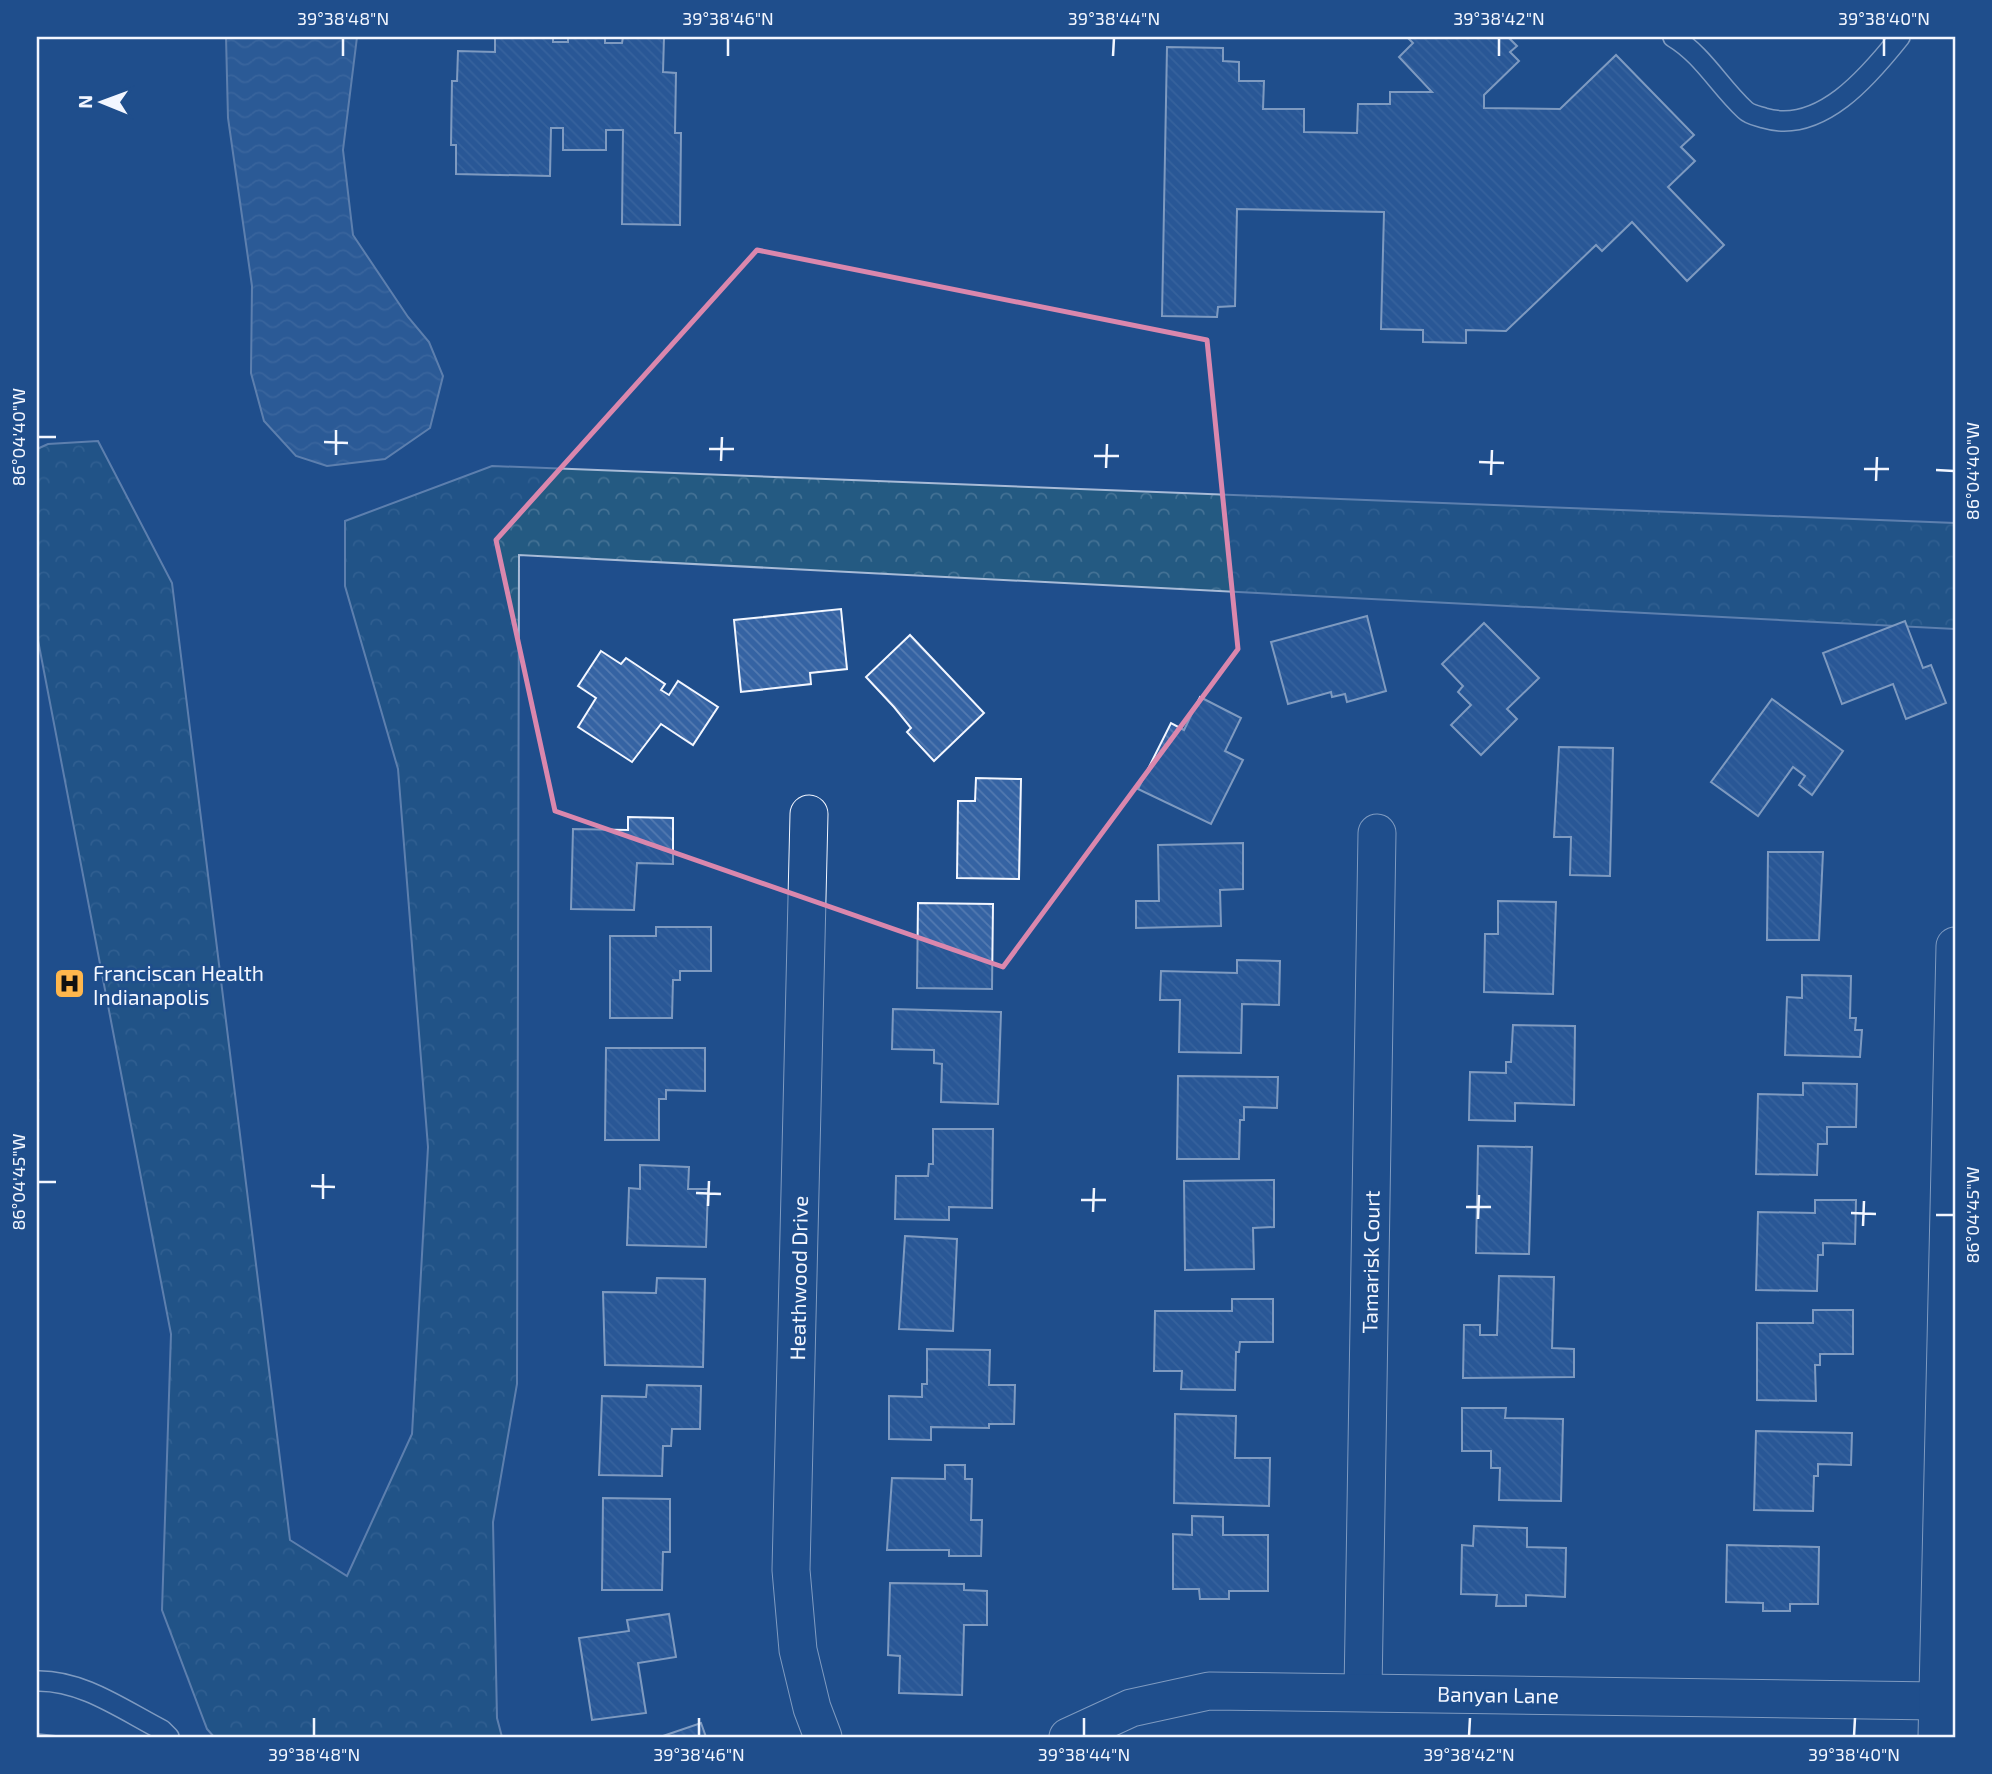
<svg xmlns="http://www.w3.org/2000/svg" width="1992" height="1774" font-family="'Exo 2',sans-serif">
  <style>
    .forest { fill: url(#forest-crowns); stroke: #a8bbd7; stroke-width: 2 }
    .water { fill: url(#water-waves); stroke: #a8bbd7; stroke-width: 2 }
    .building { fill: url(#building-back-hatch); stroke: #f2f6ff; stroke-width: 2 }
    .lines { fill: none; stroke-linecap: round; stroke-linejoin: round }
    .service-casing { stroke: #f2f6ff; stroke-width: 22 }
    .minor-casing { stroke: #f2f6ff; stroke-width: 39 }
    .path { stroke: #b3c4dc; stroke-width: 4.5; stroke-dasharray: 5 3.5; stroke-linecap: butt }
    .service { stroke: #1f4e8c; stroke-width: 19 }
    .minor { stroke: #1f4e8c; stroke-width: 37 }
    .marked { fill: none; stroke: #da87ad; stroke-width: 5; stroke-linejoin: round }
    .ticks { fill: none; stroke: #f2f6ff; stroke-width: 2.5 }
    .labels { text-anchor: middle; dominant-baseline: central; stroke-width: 5; stroke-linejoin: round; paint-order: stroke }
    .poi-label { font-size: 21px; fill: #f2f6ff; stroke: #1f4e8c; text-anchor: start }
    .street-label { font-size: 21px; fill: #f2f6ff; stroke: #1f4e8c }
    .neatline { fill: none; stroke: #f2f6ff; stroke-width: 2.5 }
    .ticks-label { font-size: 18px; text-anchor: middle; fill: #f2f6ff }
  </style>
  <defs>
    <pattern id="forest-crowns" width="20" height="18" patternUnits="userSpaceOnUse" patternTransform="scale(1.75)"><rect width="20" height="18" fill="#245a82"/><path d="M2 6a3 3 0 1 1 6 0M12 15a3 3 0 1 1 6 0" fill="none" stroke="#447295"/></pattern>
    <pattern id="water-waves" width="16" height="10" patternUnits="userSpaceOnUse" patternTransform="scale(1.75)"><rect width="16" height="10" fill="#3b69a3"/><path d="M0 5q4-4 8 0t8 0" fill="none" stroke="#587fb1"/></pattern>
    <pattern id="building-back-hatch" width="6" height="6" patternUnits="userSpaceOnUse" patternTransform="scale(1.75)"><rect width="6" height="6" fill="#3563a3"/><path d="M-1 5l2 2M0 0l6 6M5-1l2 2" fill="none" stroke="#537ab1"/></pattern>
  </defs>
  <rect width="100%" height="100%" fill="#1f4e8c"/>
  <!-- forest -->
  <path class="forest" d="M 98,441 L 172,583 L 290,1540 L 347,1576 L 412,1434 L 428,1147 L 398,769 L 345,586 L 345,521 L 492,466 L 1955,523 L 1955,629 L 519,555 L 517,1384 L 493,1522 L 497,1718 L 502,1737 L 214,1737 L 207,1729 L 162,1610 L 171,1334 L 37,635 L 37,449 L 48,444 Z"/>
  <!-- water -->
  <path class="water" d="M 226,37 L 357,37 L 343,150 L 353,235 L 408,317 L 429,342 L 443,376 L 430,428 L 385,459 L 327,466 L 296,456 L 264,421 L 251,373 L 252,286 L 228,118 Z"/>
  <!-- building -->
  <g class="building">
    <path d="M 495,37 L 553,37 L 553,42 L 568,42 L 568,37 L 605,37 L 605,43 L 622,43 L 623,37 L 664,37 L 663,72 L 676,73 L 675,133 L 681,133 L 680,225 L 622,224 L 623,130 L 606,130 L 606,150 L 563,150 L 563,128 L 551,128 L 550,176 L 456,174 L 456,145 L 451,145 L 452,81 L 457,81 L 458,51 L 495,52 Z"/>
    <path d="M 1407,37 L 1508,37 L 1517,46 L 1510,52 L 1519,61 L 1484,95 L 1484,108 L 1560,109 L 1616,55 L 1694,135 L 1681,147 L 1695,161 L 1668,187 L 1724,245 L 1687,281 L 1632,222 L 1602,251 L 1596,245 L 1506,331 L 1466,330 L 1466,343 L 1423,342 L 1423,330 L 1381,329 L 1384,212 L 1237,209 L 1235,306 L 1218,307 L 1217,317 L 1162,316 L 1167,47 L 1223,48 L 1223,61 L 1239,62 L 1239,81 L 1264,81 L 1263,109 L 1304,109 L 1304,132 L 1357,133 L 1358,104 L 1390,104 L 1390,92 L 1432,92 L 1399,57 L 1413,43 Z"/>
    <path d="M 841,609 L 847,669 L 810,673 L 811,684 L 741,692 L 734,620 Z"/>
    <path d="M 1367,616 L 1386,691 L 1347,702 L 1345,694 L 1332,697 L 1331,692 L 1288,704 L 1271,642 Z"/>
    <path d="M 1905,621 L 1923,668 L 1931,665 L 1946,703 L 1906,719 L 1893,684 L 1842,704 L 1823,653 Z"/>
    <path d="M 1484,623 L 1539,678 L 1507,709 L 1517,719 L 1481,755 L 1451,725 L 1471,705 L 1458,692 L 1463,686 L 1442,664 Z"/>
    <path d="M 910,635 L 984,713 L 934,761 L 907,732 L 911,728 L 894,707 L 866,677 Z"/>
    <path d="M 601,651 L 621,664 L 626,658 L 665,684 L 661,690 L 669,695 L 678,681 L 718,707 L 693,745 L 661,724 L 632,762 L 578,727 L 596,698 L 578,686 Z"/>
    <path d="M 1200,697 L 1241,718 L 1225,751 L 1243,760 L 1211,824 L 1138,789 L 1171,723 L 1184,730 Z"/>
    <path d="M 1772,699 L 1843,751 L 1812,795 L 1799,785 L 1805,776 L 1793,767 L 1758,816 L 1711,782 Z"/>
    <path d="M 1559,747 L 1613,748 L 1610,876 L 1570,875 L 1571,837 L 1554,837 Z"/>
    <path d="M 976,778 L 1021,779 L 1019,879 L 957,878 L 958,801 L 975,801 Z"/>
    <path d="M 628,817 L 673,818 L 673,864 L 637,863 L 634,910 L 571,909 L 573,829 L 628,830 Z"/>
    <path d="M 1243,843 L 1243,889 L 1220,890 L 1221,926 L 1136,928 L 1136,901 L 1159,901 L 1158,845 Z"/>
    <path d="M 1768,852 L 1823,852 L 1819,940 L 1767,940 Z"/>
    <path d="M 1498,901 L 1556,902 L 1553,994 L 1484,992 L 1485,934 L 1498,934 Z"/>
    <path d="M 918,903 L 993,904 L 992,989 L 917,988 Z"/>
    <path d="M 656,927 L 711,927 L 711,971 L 680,971 L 680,980 L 673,980 L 672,1018 L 610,1018 L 610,936 L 656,936 Z"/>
    <path d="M 1237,960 L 1280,961 L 1279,1005 L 1242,1004 L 1241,1053 L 1179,1052 L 1180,1000 L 1160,1000 L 1161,971 L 1237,973 Z"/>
    <path d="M 1802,975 L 1851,976 L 1850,1018 L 1856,1018 L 1855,1030 L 1862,1030 L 1860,1057 L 1785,1055 L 1787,997 L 1802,998 Z"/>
    <path d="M 893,1009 L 1001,1012 L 998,1104 L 941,1102 L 942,1064 L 934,1063 L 934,1050 L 892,1049 Z"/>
    <path d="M 1513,1025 L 1575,1026 L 1574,1105 L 1515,1103 L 1515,1121 L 1469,1120 L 1470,1072 L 1506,1073 L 1506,1062 L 1511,1062 Z"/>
    <path d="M 606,1048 L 705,1048 L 705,1091 L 666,1090 L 666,1099 L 659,1099 L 659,1140 L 605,1140 Z"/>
    <path d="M 1178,1076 L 1278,1077 L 1277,1108 L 1244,1107 L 1244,1120 L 1240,1120 L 1239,1159 L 1177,1159 Z"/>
    <path d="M 1803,1083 L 1857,1084 L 1856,1127 L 1827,1127 L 1827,1144 L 1818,1144 L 1817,1175 L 1756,1174 L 1758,1094 L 1803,1095 Z"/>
    <path d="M 933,1129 L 993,1129 L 992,1208 L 949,1207 L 949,1220 L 895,1219 L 896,1176 L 928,1176 L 929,1164 L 933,1164 Z"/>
    <path d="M 1478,1146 L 1532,1147 L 1529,1254 L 1476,1253 Z"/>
    <path d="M 640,1165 L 689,1167 L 688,1189 L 708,1189 L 706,1247 L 627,1245 L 629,1188 L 640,1189 Z"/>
    <path d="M 1274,1180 L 1274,1227 L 1253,1228 L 1254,1269 L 1185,1270 L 1184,1181 Z"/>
    <path d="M 1815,1200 L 1856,1200 L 1855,1244 L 1823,1243 L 1823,1255 L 1818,1255 L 1817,1291 L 1756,1290 L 1758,1212 L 1815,1213 Z"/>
    <path d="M 905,1236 L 957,1239 L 953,1331 L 899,1329 Z"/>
    <path d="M 1499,1276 L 1554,1277 L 1552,1348 L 1574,1349 L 1574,1377 L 1463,1378 L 1464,1325 L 1480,1325 L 1480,1335 L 1497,1335 Z"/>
    <path d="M 657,1278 L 705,1279 L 703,1367 L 605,1365 L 603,1292 L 656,1293 Z"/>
    <path d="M 1232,1299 L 1273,1299 L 1273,1342 L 1240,1342 L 1239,1352 L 1236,1352 L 1235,1390 L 1181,1389 L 1182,1371 L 1154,1371 L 1155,1311 L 1232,1311 Z"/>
    <path d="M 1813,1310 L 1853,1310 L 1853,1354 L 1820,1354 L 1820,1365 L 1815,1365 L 1816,1401 L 1757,1400 L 1757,1323 L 1813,1323 Z"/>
    <path d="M 927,1349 L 990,1350 L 989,1385 L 1015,1385 L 1014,1424 L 989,1424 L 989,1428 L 931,1427 L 931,1440 L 889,1439 L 889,1396 L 922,1397 L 922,1384 L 927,1384 Z"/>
    <path d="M 647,1385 L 701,1386 L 700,1429 L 672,1429 L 671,1446 L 663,1446 L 662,1476 L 599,1475 L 602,1396 L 646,1397 Z"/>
    <path d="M 1462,1408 L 1506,1408 L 1505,1418 L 1563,1419 L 1561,1501 L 1499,1500 L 1500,1468 L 1491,1468 L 1491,1451 L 1462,1451 Z"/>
    <path d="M 1175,1414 L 1236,1416 L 1235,1458 L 1270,1458 L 1269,1506 L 1174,1503 Z"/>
    <path d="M 1756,1431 L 1852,1433 L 1851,1465 L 1818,1464 L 1818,1476 L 1814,1476 L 1813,1511 L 1754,1510 Z"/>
    <path d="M 945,1465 L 965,1465 L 965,1479 L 972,1479 L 971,1520 L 982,1520 L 981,1556 L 949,1556 L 949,1550 L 887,1550 L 892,1478 L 945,1479 Z"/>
    <path d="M 603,1498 L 670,1499 L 670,1552 L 663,1552 L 662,1590 L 602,1590 Z"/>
    <path d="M 1192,1516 L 1223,1517 L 1223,1535 L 1268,1535 L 1268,1591 L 1229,1591 L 1229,1599 L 1200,1599 L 1199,1589 L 1173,1589 L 1173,1534 L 1192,1535 Z"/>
    <path d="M 1474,1526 L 1527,1528 L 1527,1547 L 1566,1548 L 1565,1597 L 1526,1595 L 1526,1606 L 1496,1606 L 1497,1595 L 1461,1594 L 1462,1545 L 1473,1546 Z"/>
    <path d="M 1727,1545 L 1819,1547 L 1818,1604 L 1790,1604 L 1790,1611 L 1763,1611 L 1763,1603 L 1726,1602 Z"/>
    <path d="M 890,1583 L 964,1584 L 964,1590 L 987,1591 L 987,1625 L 964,1625 L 962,1695 L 899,1693 L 900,1656 L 888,1655 Z"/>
    <path d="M 669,1614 L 676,1657 L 638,1663 L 646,1713 L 592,1720 L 579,1638 L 629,1631 L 627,1620 Z"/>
    <path d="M 701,1723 L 706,1737 L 660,1737 Z"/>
    <path d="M 37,1734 L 65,1737 L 37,1737 Z"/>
  </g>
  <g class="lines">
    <defs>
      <g id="service">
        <path d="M 1673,37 C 1703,55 1719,86 1745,110 C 1750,115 1758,116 1764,118 C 1820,135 1869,76 1900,37"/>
        <path d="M 37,1681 C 82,1680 123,1710 162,1730 L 169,1737"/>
      </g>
      <g id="minor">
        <path d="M 809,814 L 791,1570 L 798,1650 L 812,1708 L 823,1737"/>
        <path d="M 1363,1692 L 1377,833"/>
        <path d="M 1068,1737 L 1131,1708 L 1209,1691 L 1937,1701"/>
        <path d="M 1937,1737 L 1955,946"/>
      </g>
    </defs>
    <!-- service casing -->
    <use href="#service" class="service-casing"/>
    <!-- minor casing -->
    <use href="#minor" class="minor-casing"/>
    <!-- path -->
    <path class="path" d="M 37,1079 L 37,1082"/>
    <!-- service -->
    <use href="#service" class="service"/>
    <!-- minor -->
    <use href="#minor" class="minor"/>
  </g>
  <!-- marked area -->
  <path d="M0 0H1992V1774H0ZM 757,250 L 1207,340 L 1238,649 L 1003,967 L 555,811 L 496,540 Z" fill="#1f4e8c" fill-opacity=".55" fill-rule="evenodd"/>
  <path class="marked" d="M 757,250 L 1207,340 L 1238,649 L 1003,967 L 555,811 L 496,540 Z"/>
  <!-- ticks -->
  <path class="ticks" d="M 343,56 L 343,38M 728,56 L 728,38M 1113,56 L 1114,38M 1499,56 L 1499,38M 1884,56 L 1884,38M 38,437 L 56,437M 324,442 L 348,443M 709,449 L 734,449M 336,455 L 336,430M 1094,456 L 1119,456M 721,461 L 722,437M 1479,462 L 1504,463M 1106,468 L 1107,444M 1864,469 L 1889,469M 1936,470 L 1954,471M 1491,475 L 1492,450M 1876,481 L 1877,457M 38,1182 L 56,1182M 311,1186 L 335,1187M 696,1193 L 721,1194M 323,1199 L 323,1174M 1081,1200 L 1106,1200M 708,1206 L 709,1181M 1466,1207 L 1491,1207M 1093,1212 L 1094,1188M 1851,1213 L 1876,1214M 1936,1215 L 1954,1215M 1478,1219 L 1479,1195M 1863,1226 L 1864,1201M 314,1736 L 314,1718M 699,1736 L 699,1718M 1084,1736 L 1084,1718M 1469,1736 L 1470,1718M 1854,1736 L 1855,1718"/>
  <!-- icons -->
  <defs>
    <symbol id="hospital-square" viewBox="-11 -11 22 22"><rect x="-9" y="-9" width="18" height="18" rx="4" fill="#ffb74d" stroke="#1f4e8c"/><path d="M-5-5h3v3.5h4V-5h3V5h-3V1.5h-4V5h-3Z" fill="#111"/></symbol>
  </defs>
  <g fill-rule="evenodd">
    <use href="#hospital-square" x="52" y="966" width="35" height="35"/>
  </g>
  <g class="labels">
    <!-- poi labels -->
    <g class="poi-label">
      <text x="93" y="972">Franciscan Health<tspan x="93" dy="24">Indianapolis</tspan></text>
    </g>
    <!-- street labels -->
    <g class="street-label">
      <text transform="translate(1370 1262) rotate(-89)">Tamarisk Court</text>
      <text transform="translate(798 1278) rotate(-89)">Heathwood Drive</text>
      <text transform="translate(1498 1694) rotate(1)">Banyan Lane</text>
    </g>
  </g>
  <!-- border -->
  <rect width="1992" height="1774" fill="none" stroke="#1f4e8c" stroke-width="77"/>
  <!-- north arrow -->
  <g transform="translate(102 102) rotate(271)" stroke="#1f4e8c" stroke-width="5" paint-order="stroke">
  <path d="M0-5L12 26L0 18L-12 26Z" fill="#f2f6ff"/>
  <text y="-10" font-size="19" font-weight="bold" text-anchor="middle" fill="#f2f6ff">N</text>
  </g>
  <rect x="38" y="38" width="1916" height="1698" class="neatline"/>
  <g class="ticks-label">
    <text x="343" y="25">39°38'48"N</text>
    <text x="728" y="25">39°38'46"N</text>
    <text x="1114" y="25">39°38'44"N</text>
    <text x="1499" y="25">39°38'42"N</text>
    <text x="1884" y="25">39°38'40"N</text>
    <text transform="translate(19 437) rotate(-90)" y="6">86°04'40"W</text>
    <text transform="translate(1973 471) rotate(-90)" y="6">86°04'40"W</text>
    <text transform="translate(19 1182) rotate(-90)" y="6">86°04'45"W</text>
    <text transform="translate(1973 1215) rotate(-90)" y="6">86°04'45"W</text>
    <text x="314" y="1761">39°38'48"N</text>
    <text x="699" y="1761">39°38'46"N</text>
    <text x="1084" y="1761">39°38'44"N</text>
    <text x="1469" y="1761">39°38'42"N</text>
    <text x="1854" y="1761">39°38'40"N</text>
  </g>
</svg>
